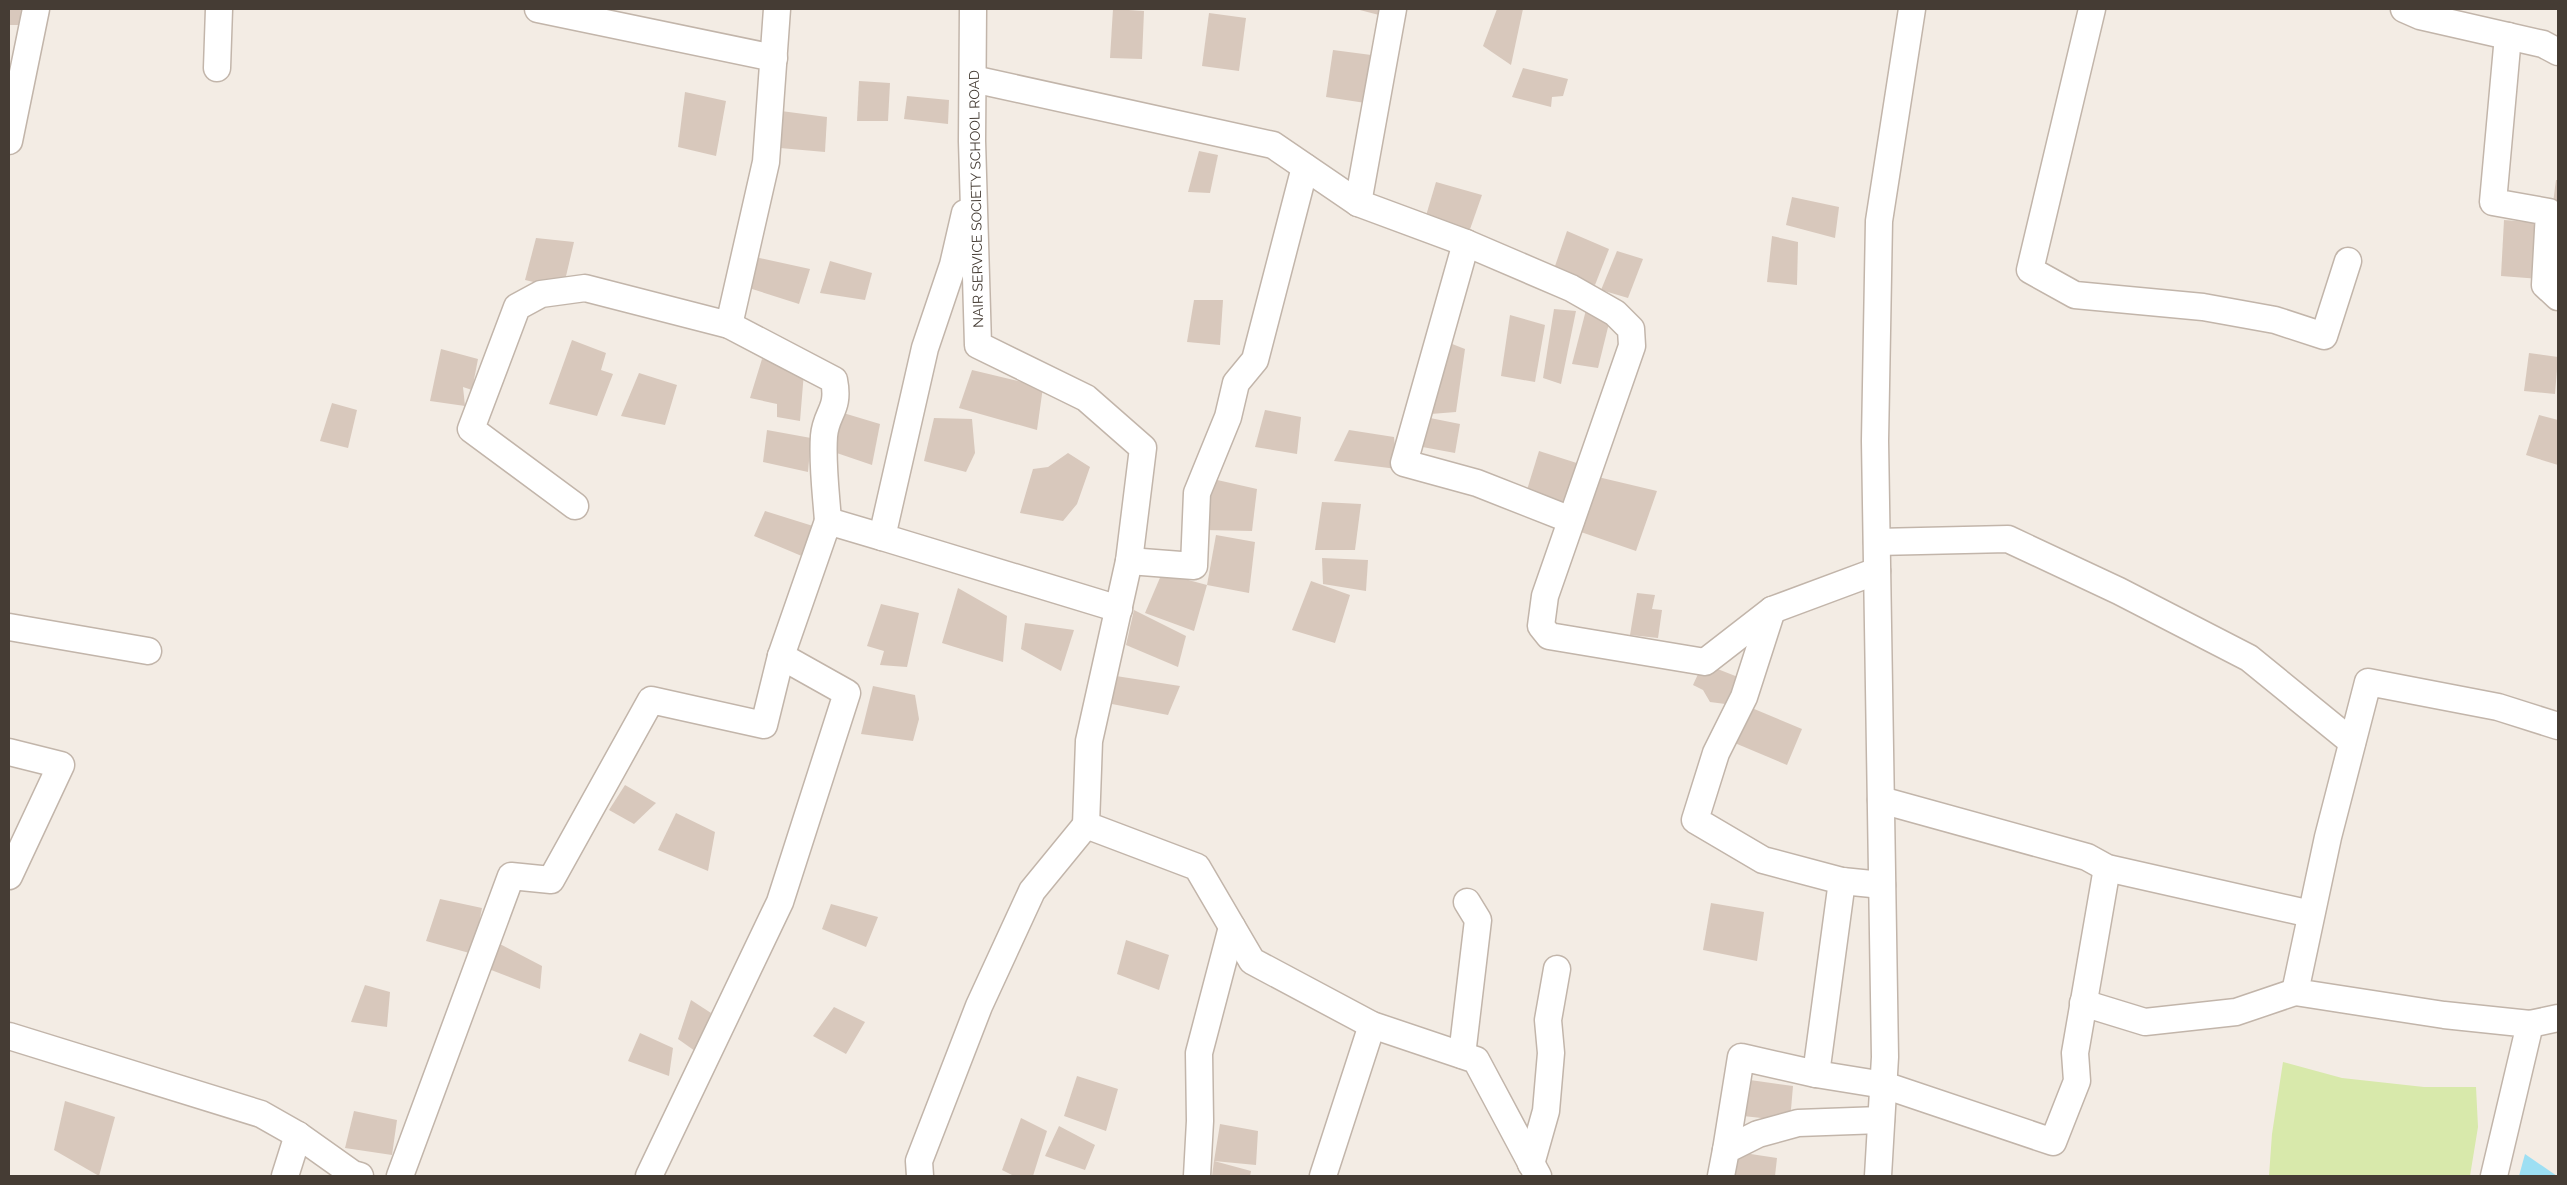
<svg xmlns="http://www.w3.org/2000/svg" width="2567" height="1185" font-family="Raleway,sans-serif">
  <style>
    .green { fill: #d8e9ab }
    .water { fill: #9ddff3 }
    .building { fill: #d8c8bc }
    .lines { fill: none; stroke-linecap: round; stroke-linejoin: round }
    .minor-casing { stroke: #c2b5aa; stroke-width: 29 }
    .minor { stroke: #fff; stroke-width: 26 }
    .labels { text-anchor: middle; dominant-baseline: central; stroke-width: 5; stroke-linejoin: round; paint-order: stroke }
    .street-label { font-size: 14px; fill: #453c34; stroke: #fff }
  </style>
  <rect width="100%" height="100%" fill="#f3ece4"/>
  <!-- green -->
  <path class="green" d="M 2283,1062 L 2342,1078 L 2424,1087 L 2476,1087 L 2478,1127 L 2470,1176 L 2269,1176 L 2272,1134 Z"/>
  <!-- water -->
  <path class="water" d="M 2525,1154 L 2557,1176 L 2519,1176 Z"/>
  <!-- building -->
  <g class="building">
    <path d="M 9,9 L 21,9 L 20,25 L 9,25 Z"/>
    <path d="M 1113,9 L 1144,11 L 1142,59 L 1110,58 Z"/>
    <path d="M 1356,9 L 1381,9 L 1379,15 Z"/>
    <path d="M 1497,9 L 1523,9 L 1511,65 L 1483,46 Z"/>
    <path d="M 1209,13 L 1246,18 L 1239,71 L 1202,66 Z"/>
    <path d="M 1333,50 L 1379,56 L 1372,104 L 1326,97 Z"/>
    <path d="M 1523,68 L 1568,79 L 1563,96 L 1552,97 L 1551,107 L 1512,97 Z"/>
    <path d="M 859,81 L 890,83 L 888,121 L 857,121 Z"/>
    <path d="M 685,92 L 726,101 L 716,156 L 678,147 Z"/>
    <path d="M 907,96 L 949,100 L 948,124 L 904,119 Z"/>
    <path d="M 781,111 L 827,117 L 825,152 L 780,148 Z"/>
    <path d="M 1199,151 L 1218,155 L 1210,193 L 1188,192 Z"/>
    <path d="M 2556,180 L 2558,180 L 2558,204 L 2553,203 Z"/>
    <path d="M 1436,182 L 1482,195 L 1468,235 L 1425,219 Z"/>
    <path d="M 1792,197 L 1839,207 L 1835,238 L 1786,225 Z"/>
    <path d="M 2504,220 L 2543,223 L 2540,279 L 2501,276 Z"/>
    <path d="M 1567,231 L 1609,249 L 1595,285 L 1554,269 Z"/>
    <path d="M 1772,236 L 1798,242 L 1797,285 L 1767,282 Z"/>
    <path d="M 536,238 L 574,242 L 563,289 L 525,280 Z"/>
    <path d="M 1617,251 L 1643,259 L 1628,298 L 1601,290 Z"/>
    <path d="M 755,257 L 810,269 L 799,304 L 749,288 Z"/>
    <path d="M 830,261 L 872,273 L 865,300 L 820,293 Z"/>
    <path d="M 1194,300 L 1223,300 L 1220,345 L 1187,342 Z"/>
    <path d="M 1554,309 L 1576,311 L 1561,384 L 1543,378 Z"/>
    <path d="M 1586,310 L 1611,315 L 1598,368 L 1572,364 Z"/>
    <path d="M 1510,315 L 1545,325 L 1535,382 L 1501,376 Z"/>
    <path d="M 572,340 L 606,353 L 601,370 L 613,374 L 597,416 L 549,404 Z"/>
    <path d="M 1442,340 L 1465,349 L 1456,412 L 1418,415 Z"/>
    <path d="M 441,349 L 478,359 L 472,390 L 463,387 L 465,406 L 430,401 Z"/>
    <path d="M 2529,353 L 2558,357 L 2555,394 L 2524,391 Z"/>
    <path d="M 762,359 L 804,372 L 800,421 L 777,417 L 777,404 L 750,398 Z"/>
    <path d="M 972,370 L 1043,387 L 1037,430 L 959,408 Z"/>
    <path d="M 639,373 L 677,385 L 665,425 L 621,416 Z"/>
    <path d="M 332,403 L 357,410 L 348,448 L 320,441 Z"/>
    <path d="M 1265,410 L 1301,417 L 1297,454 L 1255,447 Z"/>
    <path d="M 840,412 L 880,424 L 872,465 L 825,449 Z"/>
    <path d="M 2539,415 L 2558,420 L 2558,465 L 2526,455 Z"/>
    <path d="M 934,418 L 972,419 L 975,453 L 966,472 L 924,461 Z"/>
    <path d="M 1430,418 L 1460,424 L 1455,453 L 1417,446 Z"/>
    <path d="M 767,430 L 811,438 L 808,472 L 763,462 Z"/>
    <path d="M 1349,430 L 1394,437 L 1397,469 L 1334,461 Z"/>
    <path d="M 1539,451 L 1583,465 L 1569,505 L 1526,493 Z"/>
    <path d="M 1068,453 L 1090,467 L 1077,504 L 1063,521 L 1020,513 L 1033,469 L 1048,467 Z"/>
    <path d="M 1204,477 L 1257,489 L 1252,531 L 1203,530 Z"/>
    <path d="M 1598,477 L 1657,491 L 1636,551 L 1578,531 Z"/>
    <path d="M 1322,502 L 1361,504 L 1355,550 L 1315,550 Z"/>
    <path d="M 765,511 L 813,526 L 804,557 L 754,536 Z"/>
    <path d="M 1216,535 L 1255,542 L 1249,593 L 1207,585 Z"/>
    <path d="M 1322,558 L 1368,560 L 1366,591 L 1323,584 Z"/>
    <path d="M 1162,573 L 1207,585 L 1194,631 L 1145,613 Z"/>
    <path d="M 1311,581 L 1350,595 L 1335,643 L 1292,630 Z"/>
    <path d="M 958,588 L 1007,616 L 1003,662 L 942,643 Z"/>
    <path d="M 1637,593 L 1655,595 L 1652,609 L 1662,610 L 1658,638 L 1630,635 Z"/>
    <path d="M 881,604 L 919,613 L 907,667 L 880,665 L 884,651 L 867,646 Z"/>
    <path d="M 1134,610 L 1186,636 L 1178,667 L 1126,645 Z"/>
    <path d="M 1025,623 L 1074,630 L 1061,671 L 1021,649 Z"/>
    <path d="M 1715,668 L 1743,679 L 1733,705 L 1710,702 L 1703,690 L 1693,685 L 1699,672 Z"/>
    <path d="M 1116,676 L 1180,686 L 1168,715 L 1112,704 Z"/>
    <path d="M 873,686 L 915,695 L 919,719 L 913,741 L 861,734 Z"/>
    <path d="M 1747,706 L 1802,729 L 1787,765 L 1730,741 Z"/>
    <path d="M 625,785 L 656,803 L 634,824 L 609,810 Z"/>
    <path d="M 676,813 L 715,832 L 708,871 L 658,850 Z"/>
    <path d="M 440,899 L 482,908 L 473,954 L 426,941 Z"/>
    <path d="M 1711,903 L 1764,912 L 1757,961 L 1703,950 Z"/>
    <path d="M 831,904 L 878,917 L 866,947 L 822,929 Z"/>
    <path d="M 1126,940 L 1169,955 L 1159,990 L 1117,974 Z"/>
    <path d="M 496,942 L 542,966 L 540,989 L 486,968 Z"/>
    <path d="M 365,985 L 390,992 L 387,1027 L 351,1022 Z"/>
    <path d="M 691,1000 L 711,1013 L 695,1051 L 678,1039 Z"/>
    <path d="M 834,1007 L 865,1022 L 846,1054 L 813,1036 Z"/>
    <path d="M 640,1033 L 673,1048 L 669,1076 L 628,1061 Z"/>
    <path d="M 1077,1076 L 1118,1089 L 1106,1131 L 1064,1116 Z"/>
    <path d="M 1743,1079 L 1793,1086 L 1790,1121 L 1743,1116 Z"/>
    <path d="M 65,1101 L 115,1117 L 99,1176 L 54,1150 Z"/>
    <path d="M 354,1111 L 397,1120 L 392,1155 L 345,1148 Z"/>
    <path d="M 1021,1118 L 1047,1131 L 1033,1176 L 1014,1176 L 1002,1170 Z"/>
    <path d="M 1220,1124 L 1258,1131 L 1256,1165 L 1214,1161 L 1251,1171 L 1250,1176 L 1212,1176 L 1214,1161 Z"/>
    <path d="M 1059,1126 L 1095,1145 L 1085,1170 L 1045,1156 Z"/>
    <path d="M 1731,1151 L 1777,1158 L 1775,1176 L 1730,1176 Z"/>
  </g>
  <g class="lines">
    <defs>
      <g id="minor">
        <path d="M 538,9 L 774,58"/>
        <path d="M 777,9 L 766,162 L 729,325 L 834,380 C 840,410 826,412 824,436 C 822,464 826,493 828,521"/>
        <path d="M 973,9 L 972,141 L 978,345 L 1086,398 L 1143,448 L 1129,561 L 1089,741 L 1086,825 L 1197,867 L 1252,961 L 1372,1025 L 1476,1060 L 1538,1176"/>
        <path d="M 2092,9 L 2030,270 L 2075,295 L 2203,307 L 2275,320 L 2324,336 L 2348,261"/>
        <path d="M 2404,9 L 2420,16 L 2543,44 L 2558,52"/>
        <path d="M 2508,36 L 2493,202 L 2549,212 L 2545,285 L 2558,297"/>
        <path d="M 217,68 L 219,9"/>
        <path d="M 973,79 L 1273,145 L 1358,203 L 1466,243 L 1571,288 L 1615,313 L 1631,329 L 1632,346 L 1545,596 L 1541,626 L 1549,636 L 1705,662 L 1772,610 L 1877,571"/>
        <path d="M 9,141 L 36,9"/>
        <path d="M 1358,203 L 1393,9"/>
        <path d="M 965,213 L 953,265 L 925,348 L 882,537 L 1119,609"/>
        <path d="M 1466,243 L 1404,463 L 1477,483 L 1571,520"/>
        <path d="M 575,506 L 471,429 L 517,307 L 541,294 L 585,288 L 729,325"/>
        <path d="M 1877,542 L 2008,539 L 2119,591 L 2249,658 L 2352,742"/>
        <path d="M 1129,561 L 1194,566 L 1197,493 L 1228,417 L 1236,383 L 1255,360 L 1305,167"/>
        <path d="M 1772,610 L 1744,697 L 1716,753 L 1695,820 L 1763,860 L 1842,881 L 1882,885"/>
        <path d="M 9,627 L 148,651"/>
        <path d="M 9,752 L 61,765 L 9,876"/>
        <path d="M 1881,800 L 2087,857 L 2107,868 L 2311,914"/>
        <path d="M 2083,1003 L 2145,1022 L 2236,1012 L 2295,992"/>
        <path d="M 2530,1024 L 2558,1018"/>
        <path d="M 9,1036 L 261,1114 L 298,1135 L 353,1174 L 360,1176"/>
        <path d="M 1462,1055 L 1478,920 L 1467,902"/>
        <path d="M 1816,1074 L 1884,1085 L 2053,1142 L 2077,1081 L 2075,1053 L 2107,868"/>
        <path d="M 1726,1150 L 1741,1057 L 1816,1074 L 1842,881"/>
        <path d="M 1531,1164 L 1546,1111 L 1551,1053 L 1548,1020 L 1557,969"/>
        <path d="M 285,1176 L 298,1135"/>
        <path d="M 400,1176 L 511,876 L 551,880 L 651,700 L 764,725 L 781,656"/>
        <path d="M 649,1176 L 780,902 L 847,693 L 781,656 L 828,521 L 882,537"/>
        <path d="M 920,1176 L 919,1161 L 979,1006 L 1032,891 L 1086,825"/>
        <path d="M 1197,1176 L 1200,1121 L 1199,1053 L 1232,927"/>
        <path d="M 1323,1176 L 1372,1025"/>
        <path d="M 1721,1176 L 1726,1150 L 1758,1134 L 1798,1123 L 1881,1120"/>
        <path d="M 1878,1176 L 1885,1057 L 1875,441 L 1879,221 L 1912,9"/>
        <path d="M 2494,1176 L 2530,1024 L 2444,1015 L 2295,992 L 2328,837 L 2368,682 L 2498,707 L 2558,726"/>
      </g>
    </defs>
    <!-- minor casing -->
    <use href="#minor" class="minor-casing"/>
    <!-- minor -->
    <use href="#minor" class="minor"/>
  </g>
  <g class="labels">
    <!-- street labels -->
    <g class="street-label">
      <text transform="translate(976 199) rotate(-91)">NAIR SERVICE SOCIETY SCHOOL ROAD</text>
    </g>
  </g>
  <!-- border -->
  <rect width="2567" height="1185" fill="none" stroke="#453c34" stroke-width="20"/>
</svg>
